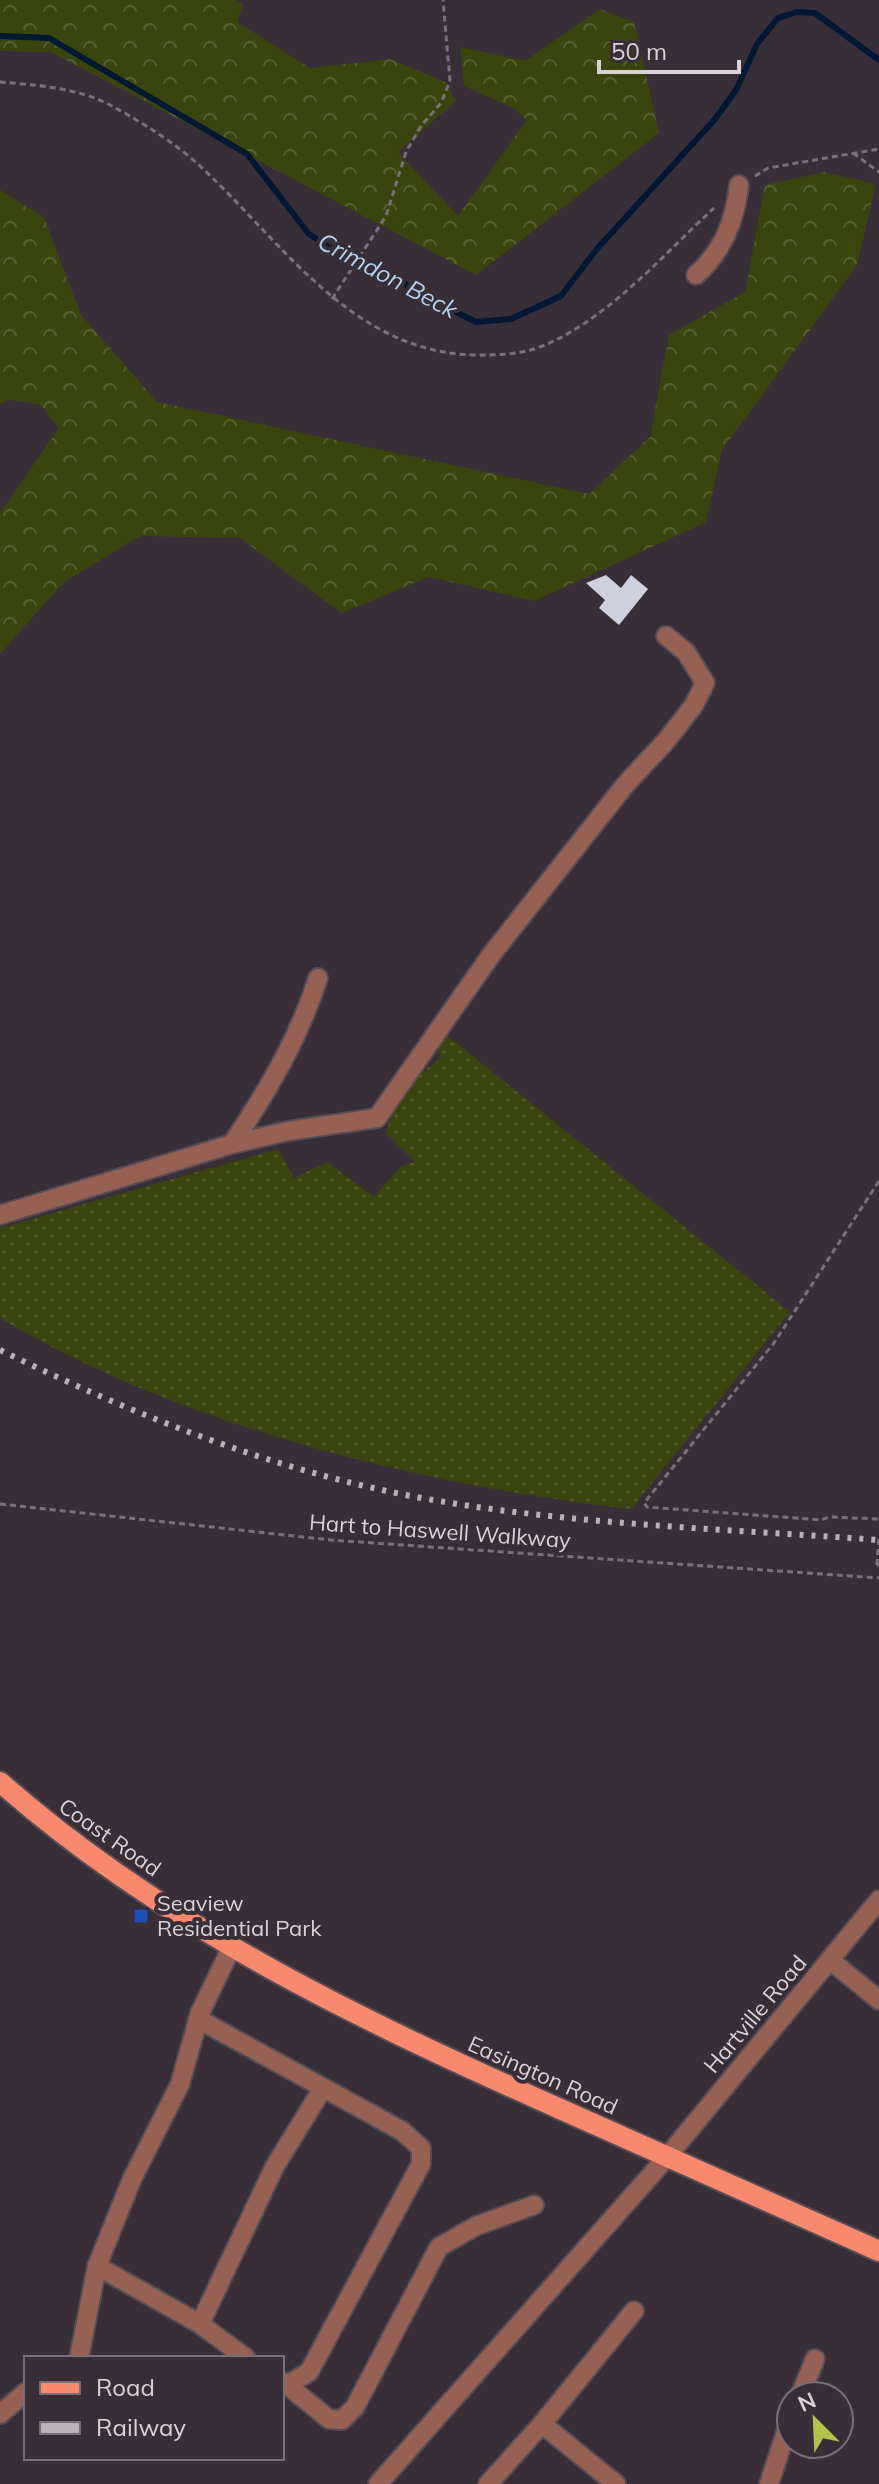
<svg xmlns="http://www.w3.org/2000/svg" width="879" height="2484" font-family="Mulish,sans-serif">
  <style>
    .grass { fill: url(#grass-dots) }
    .forest { fill: url(#forest-crowns) }
    .lines { fill: none; stroke-linecap: round; stroke-linejoin: round }
    .stream { stroke: #001833; stroke-width: 6 }
    .building { fill: #ced0e0 }
    .minor-casing { stroke: #554c55; stroke-width: 22 }
    .major-casing { stroke: #554c55; stroke-width: 24 }
    .path { stroke: #797179; stroke-width: 3; stroke-dasharray: 6 4; stroke-linecap: butt }
    .minor { stroke: #966052; stroke-width: 18 }
    .major { stroke: #f8896d; stroke-width: 20 }
    .rail { stroke: #b8b1b8; stroke-width: 6; stroke-dasharray: 4 8; stroke-linecap: butt }
    .path-bridge { stroke: #797179; stroke-width: 3; stroke-dasharray: 6 4; stroke-linecap: butt }
    .transit-dot { fill: #1a4fb4; stroke: #382e38; stroke-width: 3 }
    .labels { text-anchor: middle; dominant-baseline: central; stroke-width: 8; stroke-linejoin: round; paint-order: stroke }
    .street-label { font-size: 22px; fill: #d8d2d8; stroke: #382e38 }
    .poi-label { font-size: 22px; fill: #d8d2d8; stroke: #382e38; text-anchor: start }
    .water-label { font-size: 24px; font-style: italic; fill: #b3d0f0; stroke: #382e38 }
  </style>
  <defs>
    <pattern id="grass-dots" width="8" height="8" patternUnits="userSpaceOnUse" patternTransform="scale(2)"><rect width="8" height="8" fill="#3a450d"/><path d="M2 2h.1M6 6h.1" fill="none" stroke="#565f30" stroke-width="1.8" stroke-linecap="round"/></pattern>
    <pattern id="forest-crowns" width="20" height="18" patternUnits="userSpaceOnUse" patternTransform="scale(2)"><rect width="20" height="18" fill="#3a450d"/><path d="M2 6a3 3 0 1 1 6 0M12 15a3 3 0 1 1 6 0" fill="none" stroke="#565f30"/></pattern>
  </defs>
  <rect width="100%" height="100%" fill="#382e38"/>
  <!-- grass -->
  <path class="grass" d="M 444,1033 L 790,1312 L 631,1509 C 420,1485 183,1427 0,1318 L 0,1228 L 278,1149 L 294,1178 L 327,1162 L 374,1197 L 402,1165 L 415,1162 L 386,1133 L 395,1104 L 417,1076 L 441,1058 L 437,1046 Z"/>
  <!-- forest -->
  <g class="forest">
    <path d="M 0,0 L 236,0 L 243,4 L 237,22 L 310,68 L 390,59 L 445,82 L 456,101 L 398,152 L 458,216 L 527,120 L 513,108 L 464,86 L 460,47 L 525,61 L 600,9 L 634,22 L 659,133 L 476,275 L 51,52 L 0,51 Z"/>
    <path d="M 824,172 L 876,184 L 857,265 L 722,450 L 706,522 L 534,601 L 429,577 L 341,613 L 240,538 L 140,536 L 64,582 L 0,654 L 0,513 L 59,428 L 40,404 L 9,400 L 0,404 L 0,190 L 44,217 L 81,315 L 157,402 L 589,494 L 650,437 L 669,335 L 745,292 L 765,185 Z"/>
  </g>
  <g class="lines">
    <!-- stream -->
    <path class="stream" d="M 0,36 L 49,38 L 247,154 L 309,234 L 330,248 L 383,268 L 418,293 L 476,322 L 511,319 L 561,296 L 596,250 L 715,119 L 736,90 L 757,44 L 778,18 L 797,12 L 815,13 L 879,60"/>
  </g>
  <!-- building -->
  <path class="building" d="M 606,575 L 621,588 L 631,575 L 648,589 L 619,625 L 599,608 L 605,600 L 586,583 Z"/>
  <g class="lines">
    <defs>
      <g id="minor">
        <path d="M 696,275 C 723,251 735,221 739,185"/>
        <path d="M 232,1144 C 267,1092 299,1038 318,978"/>
        <path d="M 0,1215 L 232,1144 L 288,1131 L 377,1118 L 491,955 L 625,785 L 666,741 L 694,705 L 705,683 L 686,652 L 666,636"/>
        <path d="M 830,1960 L 879,2000"/>
        <path d="M 198,2019 L 402,2131 L 421,2148 L 421,2164 L 309,2372 L 287,2385 L 282,2382"/>
        <path d="M 97,2266 L 200,2324 L 246,2358"/>
        <path d="M 200,2324 L 275,2166 L 323,2088"/>
        <path d="M 79,2358 L 97,2266 L 132,2179 L 180,2084 L 200,2013 L 232,1946"/>
        <path d="M 287,2385 L 329,2419 L 342,2420 L 355,2407 L 439,2247 L 476,2226 L 534,2205"/>
        <path d="M 800,2396 L 815,2359"/>
        <path d="M 0,2414 L 26,2392"/>
        <path d="M 378,2484 L 667,2157 L 879,1900"/>
        <path d="M 488,2484 L 542,2424"/>
        <path d="M 616,2484 L 542,2424 L 634,2311"/>
        <path d="M 769,2484 L 791,2417"/>
      </g>
      <path id="major" d="M 0,1782 C 163,1926 360,2020 558,2108 C 665,2156 772,2204 879,2251"/>
    </defs>
    <!-- minor casing -->
    <use href="#minor" class="minor-casing"/>
    <!-- major casing -->
    <use href="#major" class="major-casing"/>
    <!-- path -->
    <g class="path">
      <path d="M 0,82 C 36,85 80,88 112,106 C 143,123 177,144 202,168 C 283,243 352,352 474,355 C 498,355 522,355 545,345 C 610,317 663,255 714,208"/>
      <path d="M 853,153 L 879,172"/>
      <path d="M 755,176 L 768,168 L 879,149"/>
      <path d="M 332,299 L 386,216 L 406,152 L 421,126 L 441,103 L 450,81 L 443,0"/>
      <path d="M 879,1181 L 774,1343 L 644,1503 L 647,1507 L 821,1520 L 829,1517 L 879,1519"/>
      <path d="M 0,1504 L 331,1540 L 879,1578"/>
      <path d="M 877,1565 L 879,1565"/>
    </g>
    <!-- minor -->
    <use href="#minor" class="minor"/>
    <!-- major -->
    <use href="#major" class="major"/>
    <!-- rail -->
    <path class="rail" d="M 0,1350 C 136,1416 277,1472 427,1499 C 575,1525 729,1529 879,1540"/>
    <!-- path-bridge -->
    <path class="path-bridge" d="M 877,1565 L 879,1537"/>
  </g>
  <!-- markers -->
  <rect class="transit-dot" x="133" y="1908" width="16" height="16" rx="4"/>
  <g class="labels">
    <!-- street labels -->
    <g class="street-label">
      <text transform="translate(440 1531) rotate(4)">Hart to Haswell Walkway</text>
      <text transform="translate(110 1837) rotate(35)">Coast Road</text>
      <text transform="translate(755 2014) rotate(-50)">Hartville Road</text>
      <text transform="translate(543 2075) rotate(24)">Easington Road</text>
    </g>
    <!-- poi labels -->
    <g class="poi-label">
      <text x="157" y="1903">Seaview<tspan x="157" dy="25">Residential Park</tspan></text>
    </g>
    <!-- water labels -->
    <g class="water-label">
      <text transform="translate(388 275) rotate(28)">Crimdon Beck</text>
    </g>
  </g>
  <!-- legend -->
  <rect x="24" y="2356" width="260" height="104" fill="#382e38" stroke="#787078" stroke-width="2"/>
  <rect x="40" y="2382" width="40" height="12" fill="#f8896d" stroke="#787078" stroke-width="2"/>
  <text x="96" y="2396" font-size="24" fill="#d8d2d8">Road</text>
  <rect x="40" y="2422" width="40" height="12" fill="#b8b1b8" stroke="#787078" stroke-width="2"/>
  <text x="96" y="2436" font-size="24" fill="#d8d2d8">Railway</text>
  <!-- north arrow -->
  <g transform="translate(815 2420) rotate(336)"><circle r="38" fill="#382e38" stroke="#787078" stroke-width="2"/>
  <path d="M0-6L14 30L0 20L-14 30Z" fill="#b3c24b"/>
  <text y="-12" font-size="22" font-weight="bold" text-anchor="middle" fill="#d8d2d8">N</text>
  </g>
  <!-- scale -->
  <path d="M599 60v12h140v-12" fill="none" stroke="#d8d2d8" stroke-width="4"/>
  <text x="611" y="60" font-size="24" fill="#d8d2d8" stroke="#382e38" stroke-width="6" paint-order="stroke">50 m</text>
</svg>
